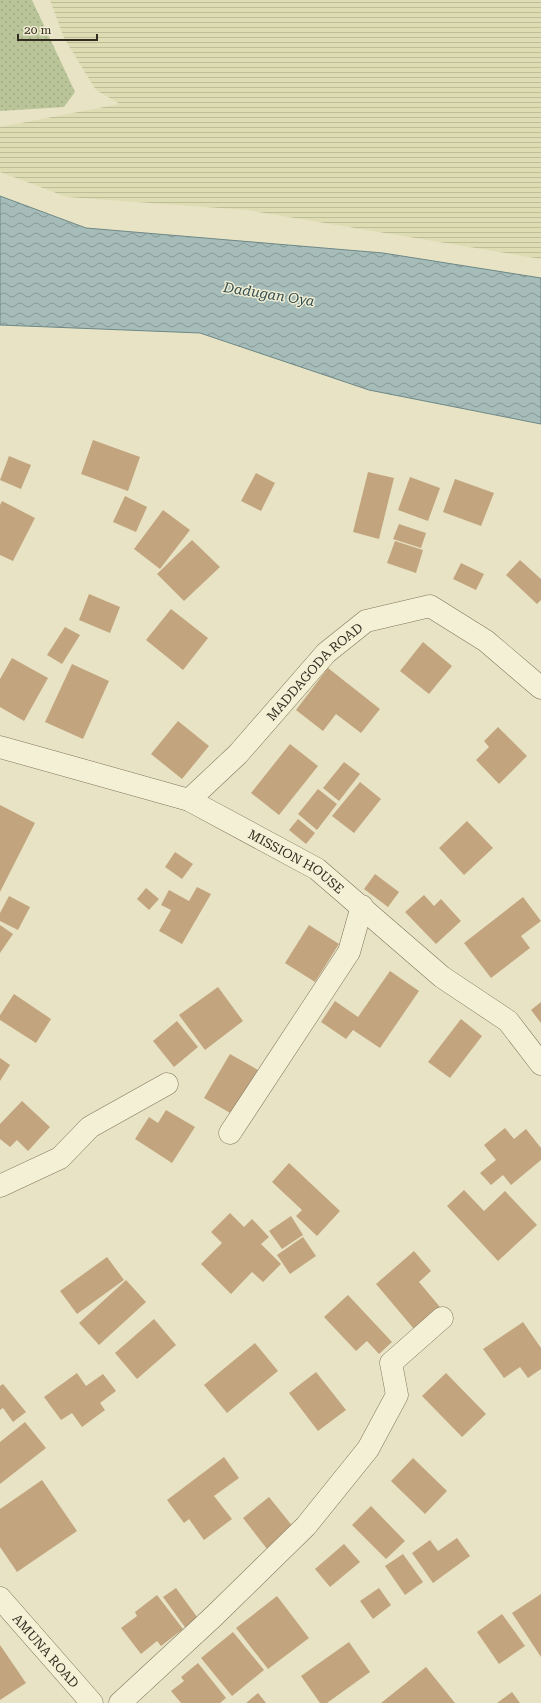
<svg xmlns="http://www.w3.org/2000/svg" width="541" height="1703" font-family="'Roboto Serif',serif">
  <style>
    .farmland { fill: url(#farmland-rules) }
    .grass { fill: url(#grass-dots) }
    .water { fill: url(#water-waves); stroke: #6d8886 }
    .building { fill: #c2a57e }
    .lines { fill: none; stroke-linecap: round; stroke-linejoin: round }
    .minor-casing { stroke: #80755d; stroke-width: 23 }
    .minor { stroke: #f4f0d6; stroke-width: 22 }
    .labels { text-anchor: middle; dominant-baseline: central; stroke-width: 3; stroke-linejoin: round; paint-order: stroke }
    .street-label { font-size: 13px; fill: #322b1f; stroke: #f0edd3 }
    .water-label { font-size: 14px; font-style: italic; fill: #304d50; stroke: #f0edd3 }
  </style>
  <defs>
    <pattern id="farmland-rules" width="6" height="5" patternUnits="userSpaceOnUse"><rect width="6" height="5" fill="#dddcb2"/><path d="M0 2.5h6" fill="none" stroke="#bebd99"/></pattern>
    <pattern id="grass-dots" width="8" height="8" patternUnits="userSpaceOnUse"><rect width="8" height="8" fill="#b9c599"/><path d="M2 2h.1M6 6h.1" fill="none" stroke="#a0a983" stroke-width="1.8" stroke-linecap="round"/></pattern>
    <pattern id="water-waves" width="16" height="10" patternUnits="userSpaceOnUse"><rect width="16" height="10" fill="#a5bcb9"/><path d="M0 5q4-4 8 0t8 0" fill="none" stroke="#879996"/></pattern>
  </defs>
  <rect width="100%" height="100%" fill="#e8e3c4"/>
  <!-- farmland -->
  <path class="farmland" d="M 50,0 L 541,0 L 541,259 L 247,210 L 67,197 L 0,172 L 0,127 L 120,104 L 96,90 L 64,38 Z"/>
  <!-- grass -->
  <path class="grass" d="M 0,0 L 32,0 L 75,92 L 64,107 L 0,111 Z"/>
  <!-- water -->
  <path class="water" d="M 0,196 L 86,228 L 383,253 L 541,278 L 541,424 L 369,390 L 200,333 L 0,325 Z"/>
  <!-- building -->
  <g class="building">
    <path d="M 93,440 L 140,457 L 128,491 L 81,474 Z"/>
    <path d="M 9,456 L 31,465 L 21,489 L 0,480 Z"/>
    <path d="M 368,472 L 394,478 L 379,539 L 353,532 Z"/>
    <path d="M 256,473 L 275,483 L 261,511 L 241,501 Z"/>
    <path d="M 410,477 L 440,488 L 428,521 L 398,510 Z"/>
    <path d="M 455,479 L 494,493 L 481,526 L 443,512 Z"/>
    <path d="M 125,496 L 147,507 L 136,532 L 113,522 Z"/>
    <path d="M 2,501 L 35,518 L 13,561 L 0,555 L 0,505 Z"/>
    <path d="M 163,510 L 190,530 L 160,569 L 134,549 Z"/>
    <path d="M 399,524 L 426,533 L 421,548 L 393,539 Z"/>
    <path d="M 192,540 L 220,567 L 184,601 L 157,574 Z"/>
    <path d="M 395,541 L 423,550 L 416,573 L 387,563 Z"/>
    <path d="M 520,560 L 541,579 L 541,600 L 537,604 L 506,575 Z"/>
    <path d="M 461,563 L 484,574 L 476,590 L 453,579 Z"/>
    <path d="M 89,594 L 120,607 L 110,633 L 79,620 Z"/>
    <path d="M 171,609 L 208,638 L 183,670 L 146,640 Z"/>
    <path d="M 65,627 L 80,635 L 62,664 L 47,655 Z"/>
    <path d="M 423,642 L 452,666 L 429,694 L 400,671 Z"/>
    <path d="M 12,658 L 48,678 L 24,721 L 0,707 L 0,679 Z"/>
    <path d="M 72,664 L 109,681 L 83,739 L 45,722 Z"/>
    <path d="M 328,668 L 380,709 L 361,733 L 336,714 L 323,731 L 296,710 Z"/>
    <path d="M 178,721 L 209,746 L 182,779 L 151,754 Z"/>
    <path d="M 498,727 L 527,756 L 499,784 L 476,760 L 489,747 L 484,741 Z"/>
    <path d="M 290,744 L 318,766 L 279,815 L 251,793 Z"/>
    <path d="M 344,762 L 360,774 L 339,801 L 323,788 Z"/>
    <path d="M 360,782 L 381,799 L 354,833 L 332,816 Z"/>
    <path d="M 318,789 L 337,804 L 317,830 L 298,814 Z"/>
    <path d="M 0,805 L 35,823 L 0,892 Z"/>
    <path d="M 298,819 L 315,833 L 306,844 L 289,830 Z"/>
    <path d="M 467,821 L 493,848 L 464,875 L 439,848 Z"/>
    <path d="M 175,852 L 193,864 L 182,879 L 165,867 Z"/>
    <path d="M 375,874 L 399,892 L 388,907 L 364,889 Z"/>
    <path d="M 197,887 L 211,894 L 182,944 L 159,931 L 171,910 L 161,905 L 169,890 L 189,901 Z"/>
    <path d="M 146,888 L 159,899 L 149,910 L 137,899 Z"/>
    <path d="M 424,895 L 434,906 L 441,899 L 461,921 L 436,944 L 405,912 Z"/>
    <path d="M 9,896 L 30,907 L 18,930 L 0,921 L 0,913 Z"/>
    <path d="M 523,897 L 541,921 L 521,936 L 530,948 L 491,978 L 464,943 Z"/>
    <path d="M 0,925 L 13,934 L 0,953 Z"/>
    <path d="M 309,925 L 339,944 L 315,982 L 285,963 Z"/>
    <path d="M 390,971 L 419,991 L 380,1048 L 353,1030 L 346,1039 L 321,1022 L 335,1001 L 358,1017 Z"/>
    <path d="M 218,987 L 243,1021 L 205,1050 L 179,1015 Z"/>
    <path d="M 14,994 L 51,1019 L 36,1043 L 0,1020 L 0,1015 Z"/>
    <path d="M 541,1002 L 541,1023 L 531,1010 Z"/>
    <path d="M 461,1019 L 482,1036 L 450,1078 L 428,1062 Z"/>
    <path d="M 177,1021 L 198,1047 L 174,1067 L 153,1041 Z"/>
    <path d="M 230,1054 L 258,1070 L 232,1114 L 204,1098 Z"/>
    <path d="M 0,1058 L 10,1065 L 0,1081 Z"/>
    <path d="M 22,1101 L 50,1127 L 28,1151 L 17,1140 L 10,1147 L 0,1139 L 0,1124 Z"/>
    <path d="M 166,1110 L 195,1127 L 172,1163 L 135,1139 L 149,1117 L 158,1123 Z"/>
    <path d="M 505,1128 L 514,1139 L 526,1129 L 541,1148 L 541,1160 L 511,1185 L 503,1175 L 491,1185 L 480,1173 L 496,1160 L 484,1145 Z"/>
    <path d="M 289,1163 L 340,1211 L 317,1236 L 296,1216 L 302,1210 L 272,1182 Z"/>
    <path d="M 464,1190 L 484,1211 L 505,1191 L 537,1225 L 498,1261 L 447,1206 Z"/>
    <path d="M 230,1213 L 244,1227 L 252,1219 L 269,1237 L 261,1244 L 281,1264 L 263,1282 L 252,1272 L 231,1294 L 201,1264 L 222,1243 L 211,1232 Z"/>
    <path d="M 291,1216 L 303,1235 L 282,1249 L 269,1231 Z"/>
    <path d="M 303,1237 L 316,1256 L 290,1274 L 277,1255 Z"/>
    <path d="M 414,1251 L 431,1271 L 419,1282 L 440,1307 L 414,1329 L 376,1284 Z"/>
    <path d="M 107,1257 L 124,1280 L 77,1314 L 60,1291 Z"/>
    <path d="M 126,1280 L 146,1302 L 99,1345 L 79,1323 Z"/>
    <path d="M 348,1295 L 392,1342 L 379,1354 L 367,1341 L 356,1351 L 324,1317 Z"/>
    <path d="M 154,1319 L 176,1345 L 137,1379 L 115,1353 Z"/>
    <path d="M 523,1322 L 541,1348 L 541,1369 L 528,1378 L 520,1367 L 504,1378 L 483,1349 Z"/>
    <path d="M 255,1343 L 278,1371 L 227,1413 L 204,1385 Z"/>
    <path d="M 316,1372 L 346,1410 L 318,1431 L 289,1393 Z"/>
    <path d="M 77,1373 L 86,1386 L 103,1374 L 116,1391 L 100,1403 L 105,1410 L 82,1427 L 72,1413 L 61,1420 L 44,1397 Z"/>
    <path d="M 446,1373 L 486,1414 L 462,1437 L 422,1396 Z"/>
    <path d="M 3,1384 L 26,1412 L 13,1422 L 3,1408 L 0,1410 L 0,1386 Z"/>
    <path d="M 25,1422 L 46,1448 L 0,1484 L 0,1442 Z"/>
    <path d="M 224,1457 L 239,1478 L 214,1496 L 232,1519 L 204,1540 L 189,1519 L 184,1523 L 167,1500 Z"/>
    <path d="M 413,1458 L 447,1491 L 425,1514 L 391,1481 Z"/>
    <path d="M 42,1480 L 77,1531 L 17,1572 L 0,1547 L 0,1509 Z"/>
    <path d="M 269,1497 L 298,1533 L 271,1554 L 243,1518 Z"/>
    <path d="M 371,1506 L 405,1541 L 386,1559 L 352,1525 Z"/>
    <path d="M 457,1538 L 470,1556 L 433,1583 L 412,1553 L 430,1540 L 438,1551 Z"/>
    <path d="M 344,1544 L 360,1562 L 330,1587 L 315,1569 Z"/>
    <path d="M 403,1554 L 423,1582 L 405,1595 L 385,1566 Z"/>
    <path d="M 176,1588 L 200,1621 L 187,1630 L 163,1597 Z"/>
    <path d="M 379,1588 L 391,1605 L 373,1619 L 360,1601 Z"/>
    <path d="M 541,1594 L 541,1657 L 512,1613 Z"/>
    <path d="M 157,1595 L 183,1629 L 161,1646 L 157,1641 L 141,1654 L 121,1628 L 137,1616 L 135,1612 Z"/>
    <path d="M 277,1596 L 309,1638 L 268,1669 L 236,1628 Z"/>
    <path d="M 502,1614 L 525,1646 L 499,1664 L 477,1632 Z"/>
    <path d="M 233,1632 L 264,1670 L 232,1696 L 201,1658 Z"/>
    <path d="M 349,1642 L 370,1672 L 327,1703 L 320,1703 L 301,1676 Z"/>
    <path d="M 0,1645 L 26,1683 L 0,1700 Z"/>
    <path d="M 198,1663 L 226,1698 L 220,1703 L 181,1703 L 171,1691 L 184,1681 L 181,1677 Z"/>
    <path d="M 426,1667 L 455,1703 L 381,1703 Z"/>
    <path d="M 512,1692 L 520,1703 L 497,1703 Z"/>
    <path d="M 258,1693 L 266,1703 L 246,1703 Z"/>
  </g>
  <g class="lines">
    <defs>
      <g id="minor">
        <path id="s1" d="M 0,747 L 189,800 L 317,869 L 442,977 L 508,1021 L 541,1064"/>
        <path id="s2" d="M 189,800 L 238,754 L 326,653 L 366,621 L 430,606 L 486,641 L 541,688"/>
        <path d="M 230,1133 L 349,952 L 362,906"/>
        <path d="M 0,1186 L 60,1158 L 90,1127 L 167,1084"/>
        <path id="s3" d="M 0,1598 L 92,1703"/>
        <path d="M 120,1703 L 214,1616 L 306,1526 L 368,1449 L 397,1395 L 391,1363 L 442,1318"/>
      </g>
    </defs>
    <!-- minor casing -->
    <use href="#minor" class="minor-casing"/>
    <!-- minor -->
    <use href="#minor" class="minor"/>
  </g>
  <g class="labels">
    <!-- street labels -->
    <g class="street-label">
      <text stroke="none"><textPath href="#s2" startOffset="180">MADDAGODA ROAD</textPath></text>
      <text stroke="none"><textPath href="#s1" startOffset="320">MISSION HOUSE</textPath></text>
      <text stroke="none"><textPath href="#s3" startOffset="70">AMUNA ROAD</textPath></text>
    </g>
    <!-- water labels -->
    <g class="water-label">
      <text transform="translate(269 294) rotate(9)">Dadugan Oya</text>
    </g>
  </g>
  <!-- scale -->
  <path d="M18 34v6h79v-6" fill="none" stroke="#322b1f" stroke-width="2"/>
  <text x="24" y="34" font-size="12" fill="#322b1f" stroke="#f0edd3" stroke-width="3" paint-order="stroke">20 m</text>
</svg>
